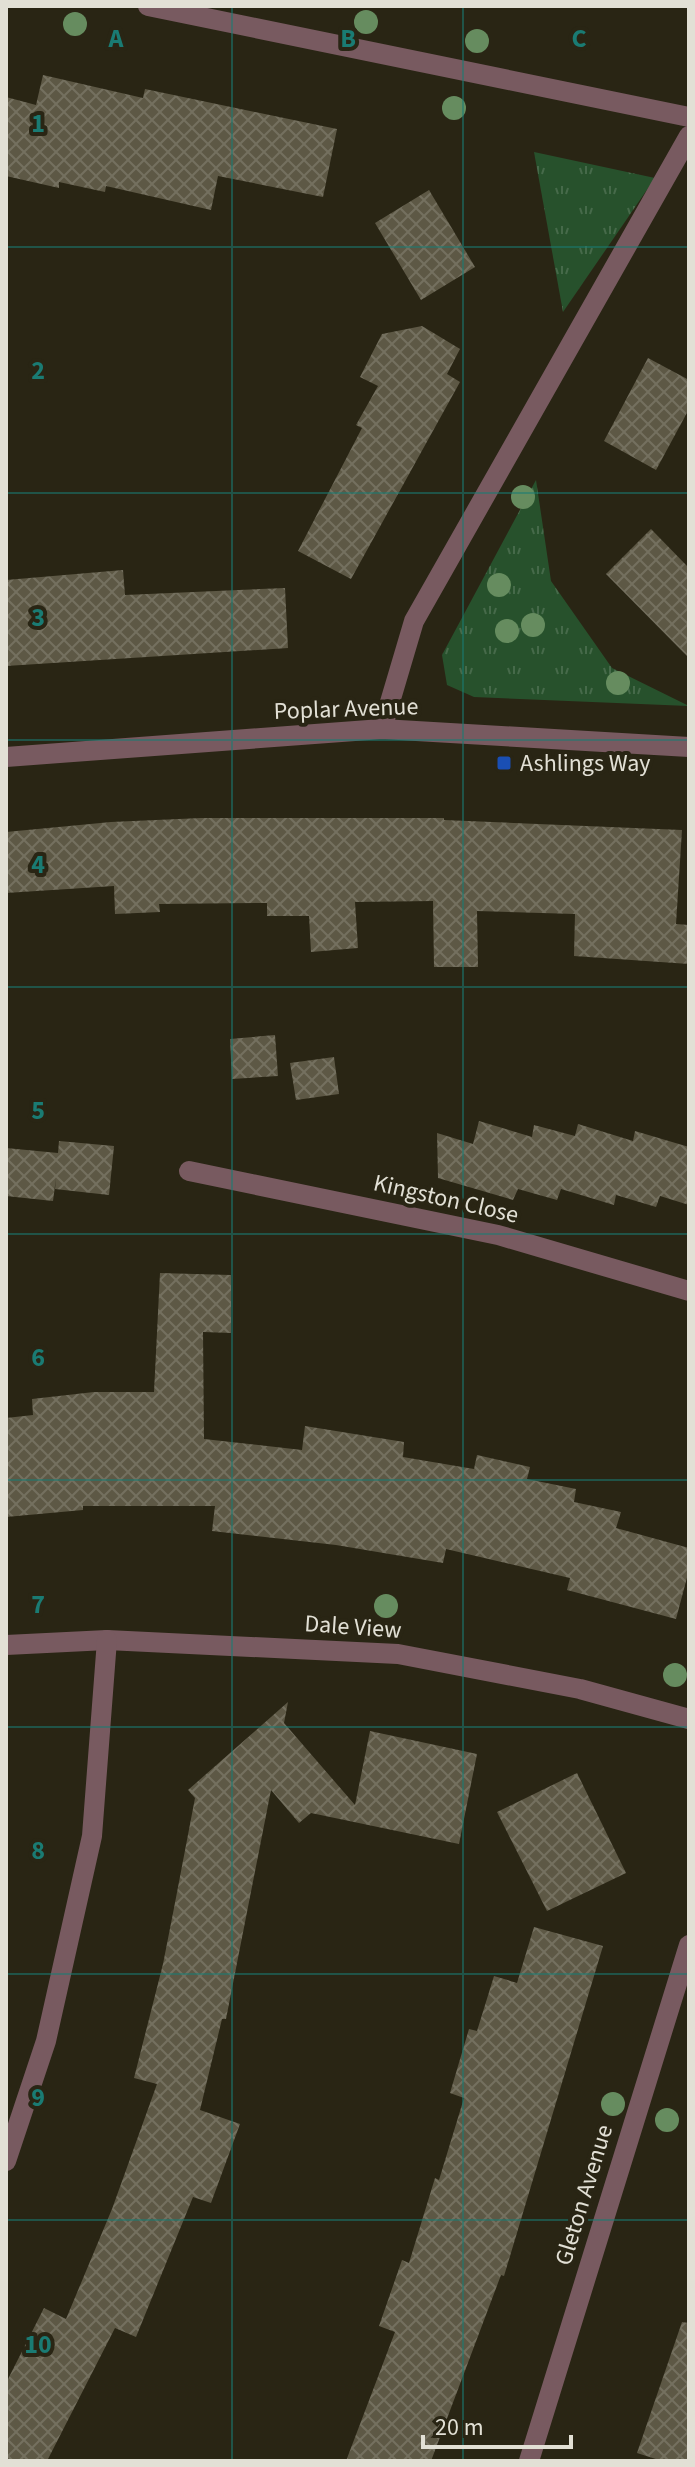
<svg xmlns="http://www.w3.org/2000/svg" width="695" height="2467" font-family="'Source Sans 3',sans-serif">
  <style>
    .grass { fill: url(#grass-tufts) }
    .building { fill: url(#building-cross-hatch) }
    .lines { fill: none; stroke-linecap: round; stroke-linejoin: round }
    .minor { stroke: #785a60; stroke-width: 20 }
    .tree { fill: #668c5f }
    .grid { fill: none; stroke: #1a7b73; stroke-width: 2; stroke-opacity: 0.55 }
    .transit-dot { fill: #1a4fb4; stroke: #292514; stroke-width: 3 }
    .labels { text-anchor: middle; dominant-baseline: central; stroke-width: 8; stroke-linejoin: round; paint-order: stroke }
    .street-label { font-size: 24px; fill: #e2e0d5; stroke: #292514 }
    .poi-label { font-size: 24px; fill: #e2e0d5; stroke: #292514; text-anchor: start }
    .grid-label { font-size: 26px; text-anchor: middle; font-weight: bold; fill: #1a7b73; stroke: #292514; stroke-width: 8; stroke-linejoin: round; paint-order: stroke }
  </style>
  <defs>
    <pattern id="grass-tufts" width="24" height="20" patternUnits="userSpaceOnUse" patternTransform="scale(2)"><rect width="24" height="20" fill="#27512c"/><path d="M3 7l-1-3M5 7V3M7 7l1-3M15 17l-1-3M17 17v-4M19 17l1-3" fill="none" stroke="#466a4a"/></pattern>
    <pattern id="building-cross-hatch" width="8" height="8" patternUnits="userSpaceOnUse" patternTransform="scale(2)"><rect width="8" height="8" fill="#5d5845"/><path d="M0 0l8 8M0 8l8-8" fill="none" stroke="#74705f"/></pattern>
  </defs>
  <rect width="100%" height="100%" fill="#292514"/>
  <!-- grass -->
  <g class="grass">
    <path d="M 534,152 L 655,178 L 563,312 Z"/>
    <path d="M 536,480 L 551,581 L 612,668 L 689,706 L 474,697 L 447,685 L 442,655 Z"/>
  </g>
  <!-- building -->
  <g class="building">
    <path d="M 43,75 L 143,98 L 145,89 L 337,129 L 323,197 L 218,176 L 211,210 L 106,186 L 105,192 L 59,182 L 59,188 L 6,176 L 6,97 L 36,105 Z"/>
    <path d="M 429,190 L 475,267 L 421,300 L 375,223 Z"/>
    <path d="M 422,326 L 460,349 L 447,374 L 460,382 L 351,579 L 298,551 L 362,428 L 356,425 L 378,386 L 360,377 L 382,334 Z"/>
    <path d="M 648,358 L 689,380 L 689,409 L 656,470 L 604,441 Z"/>
    <path d="M 651,529 L 689,568 L 689,658 L 606,574 Z"/>
    <path d="M 123,570 L 125,595 L 285,588 L 288,648 L 6,666 L 6,580 Z"/>
    <path d="M 201,818 L 444,818 L 444,820 L 682,830 L 676,924 L 689,925 L 689,964 L 574,956 L 575,914 L 477,911 L 478,967 L 434,967 L 433,901 L 355,902 L 358,948 L 311,952 L 309,916 L 267,916 L 267,903 L 159,904 L 160,912 L 115,914 L 114,886 L 6,893 L 6,832 L 111,822 Z"/>
    <path d="M 275,1035 L 278,1076 L 232,1079 L 230,1039 Z"/>
    <path d="M 334,1057 L 339,1094 L 296,1100 L 290,1063 Z"/>
    <path d="M 479,1121 L 532,1137 L 534,1125 L 575,1136 L 578,1124 L 633,1141 L 635,1131 L 689,1147 L 689,1205 L 660,1196 L 656,1207 L 616,1195 L 614,1205 L 561,1189 L 557,1200 L 518,1189 L 513,1200 L 438,1178 L 437,1133 L 473,1144 Z"/>
    <path d="M 59,1141 L 114,1146 L 109,1195 L 55,1189 L 56,1178 L 53,1201 L 6,1196 L 6,1148 L 58,1153 Z"/>
    <path d="M 160,1273 L 231,1275 L 231,1333 L 203,1332 L 204,1439 L 302,1450 L 305,1426 L 404,1442 L 403,1457 L 474,1469 L 477,1455 L 530,1467 L 527,1479 L 576,1489 L 574,1502 L 621,1512 L 616,1528 L 689,1548 L 689,1570 L 676,1619 L 567,1590 L 570,1578 L 446,1549 L 443,1563 L 336,1545 L 212,1531 L 215,1506 L 83,1506 L 83,1510 L 6,1517 L 6,1418 L 33,1415 L 32,1399 L 94,1392 L 154,1392 Z"/>
    <path d="M 288,1702 L 284,1723 L 355,1805 L 370,1731 L 477,1754 L 459,1844 L 311,1813 L 299,1823 L 271,1790 L 226,2019 L 222,2019 L 200,2110 L 240,2124 L 211,2203 L 193,2197 L 136,2337 L 115,2328 L 47,2461 L 6,2461 L 6,2383 L 44,2308 L 66,2319 L 112,2209 L 157,2084 L 134,2078 L 163,1964 L 174,1908 L 195,1798 L 188,1790 Z"/>
    <path d="M 577,1773 L 626,1873 L 547,1911 L 497,1812 Z"/>
    <path d="M 534,1927 L 603,1946 L 504,2276 L 501,2275 L 431,2461 L 346,2461 L 395,2332 L 379,2326 L 402,2260 L 409,2263 L 435,2178 L 439,2180 L 464,2098 L 450,2093 L 469,2029 L 477,2031 L 494,1976 L 517,1983 Z"/>
    <path d="M 682,2322 L 689,2323 L 689,2461 L 662,2461 L 637,2453 Z"/>
  </g>
  <g class="lines">
    <!-- minor -->
    <g class="minor">
      <path d="M 148,6 L 689,117"/>
      <path d="M 382,729 L 414,621 L 689,136"/>
      <path d="M 6,757 L 382,729 L 689,747"/>
      <path d="M 189,1171 L 498,1235 L 689,1291"/>
      <path d="M 6,1645 L 107,1640 L 398,1654 L 580,1689 L 689,1719"/>
      <path d="M 6,2161 L 46,2041 L 92,1836 L 107,1640"/>
      <path d="M 529,2461 L 689,1945"/>
    </g>
  </g>
  <!-- trees -->
  <g class="tree">
    <circle cx="366" cy="22" r="12"/>
    <circle cx="75" cy="24" r="12"/>
    <circle cx="477" cy="41" r="12"/>
    <circle cx="454" cy="108" r="12"/>
    <circle cx="523" cy="497" r="12"/>
    <circle cx="499" cy="585" r="12"/>
    <circle cx="533" cy="625" r="12"/>
    <circle cx="507" cy="631" r="12"/>
    <circle cx="618" cy="683" r="12"/>
    <circle cx="386" cy="1606" r="12"/>
    <circle cx="675" cy="1675" r="12"/>
    <circle cx="613" cy="2104" r="12"/>
    <circle cx="667" cy="2120" r="12"/>
  </g>
  <!-- grid -->
  <path class="grid" d="M 232,6 L 232,2461M 463,6 L 463,2461M 6,247 L 689,247M 6,493 L 689,493M 6,740 L 689,740M 6,987 L 689,987M 6,1234 L 689,1234M 6,1480 L 689,1480M 6,1727 L 689,1727M 6,1974 L 689,1974M 6,2220 L 689,2220"/>
  <!-- markers -->
  <rect class="transit-dot" x="496" y="755" width="16" height="16" rx="4"/>
  <g class="labels">
    <!-- street labels -->
    <g class="street-label">
      <text transform="translate(346 709) rotate(-2)">Poplar Avenue</text>
      <text transform="translate(446 1199) rotate(13)">Kingston Close</text>
      <text transform="translate(353 1627) rotate(4)">Dale View</text>
      <text transform="translate(584 2195) rotate(-73)">Gleton Avenue</text>
    </g>
    <!-- poi labels -->
    <g class="poi-label">
      <text x="520" y="763">Ashlings Way</text>
    </g>
  </g>
  <g class="grid-label">
    <text x="116" y="47">A</text>
    <text x="348" y="47">B</text>
    <text x="579" y="47">C</text>
    <text x="38" y="132">1</text>
    <text x="38" y="379">2</text>
    <text x="38" y="626">3</text>
    <text x="38" y="873">4</text>
    <text x="38" y="1119">5</text>
    <text x="38" y="1366">6</text>
    <text x="38" y="1613">7</text>
    <text x="38" y="1859">8</text>
    <text x="38" y="2106">9</text>
    <text x="38" y="2353">10</text>
  </g>
  <!-- border -->
  <rect width="695" height="2467" fill="none" stroke="#e2e0d5" stroke-width="16"/>
  <!-- scale -->
  <path d="M423 2435v12h148v-12" fill="none" stroke="#e2e0d5" stroke-width="4"/>
  <text x="435" y="2435" font-size="24" fill="#e2e0d5" stroke="#292514" stroke-width="6" paint-order="stroke">20 m</text>
</svg>
